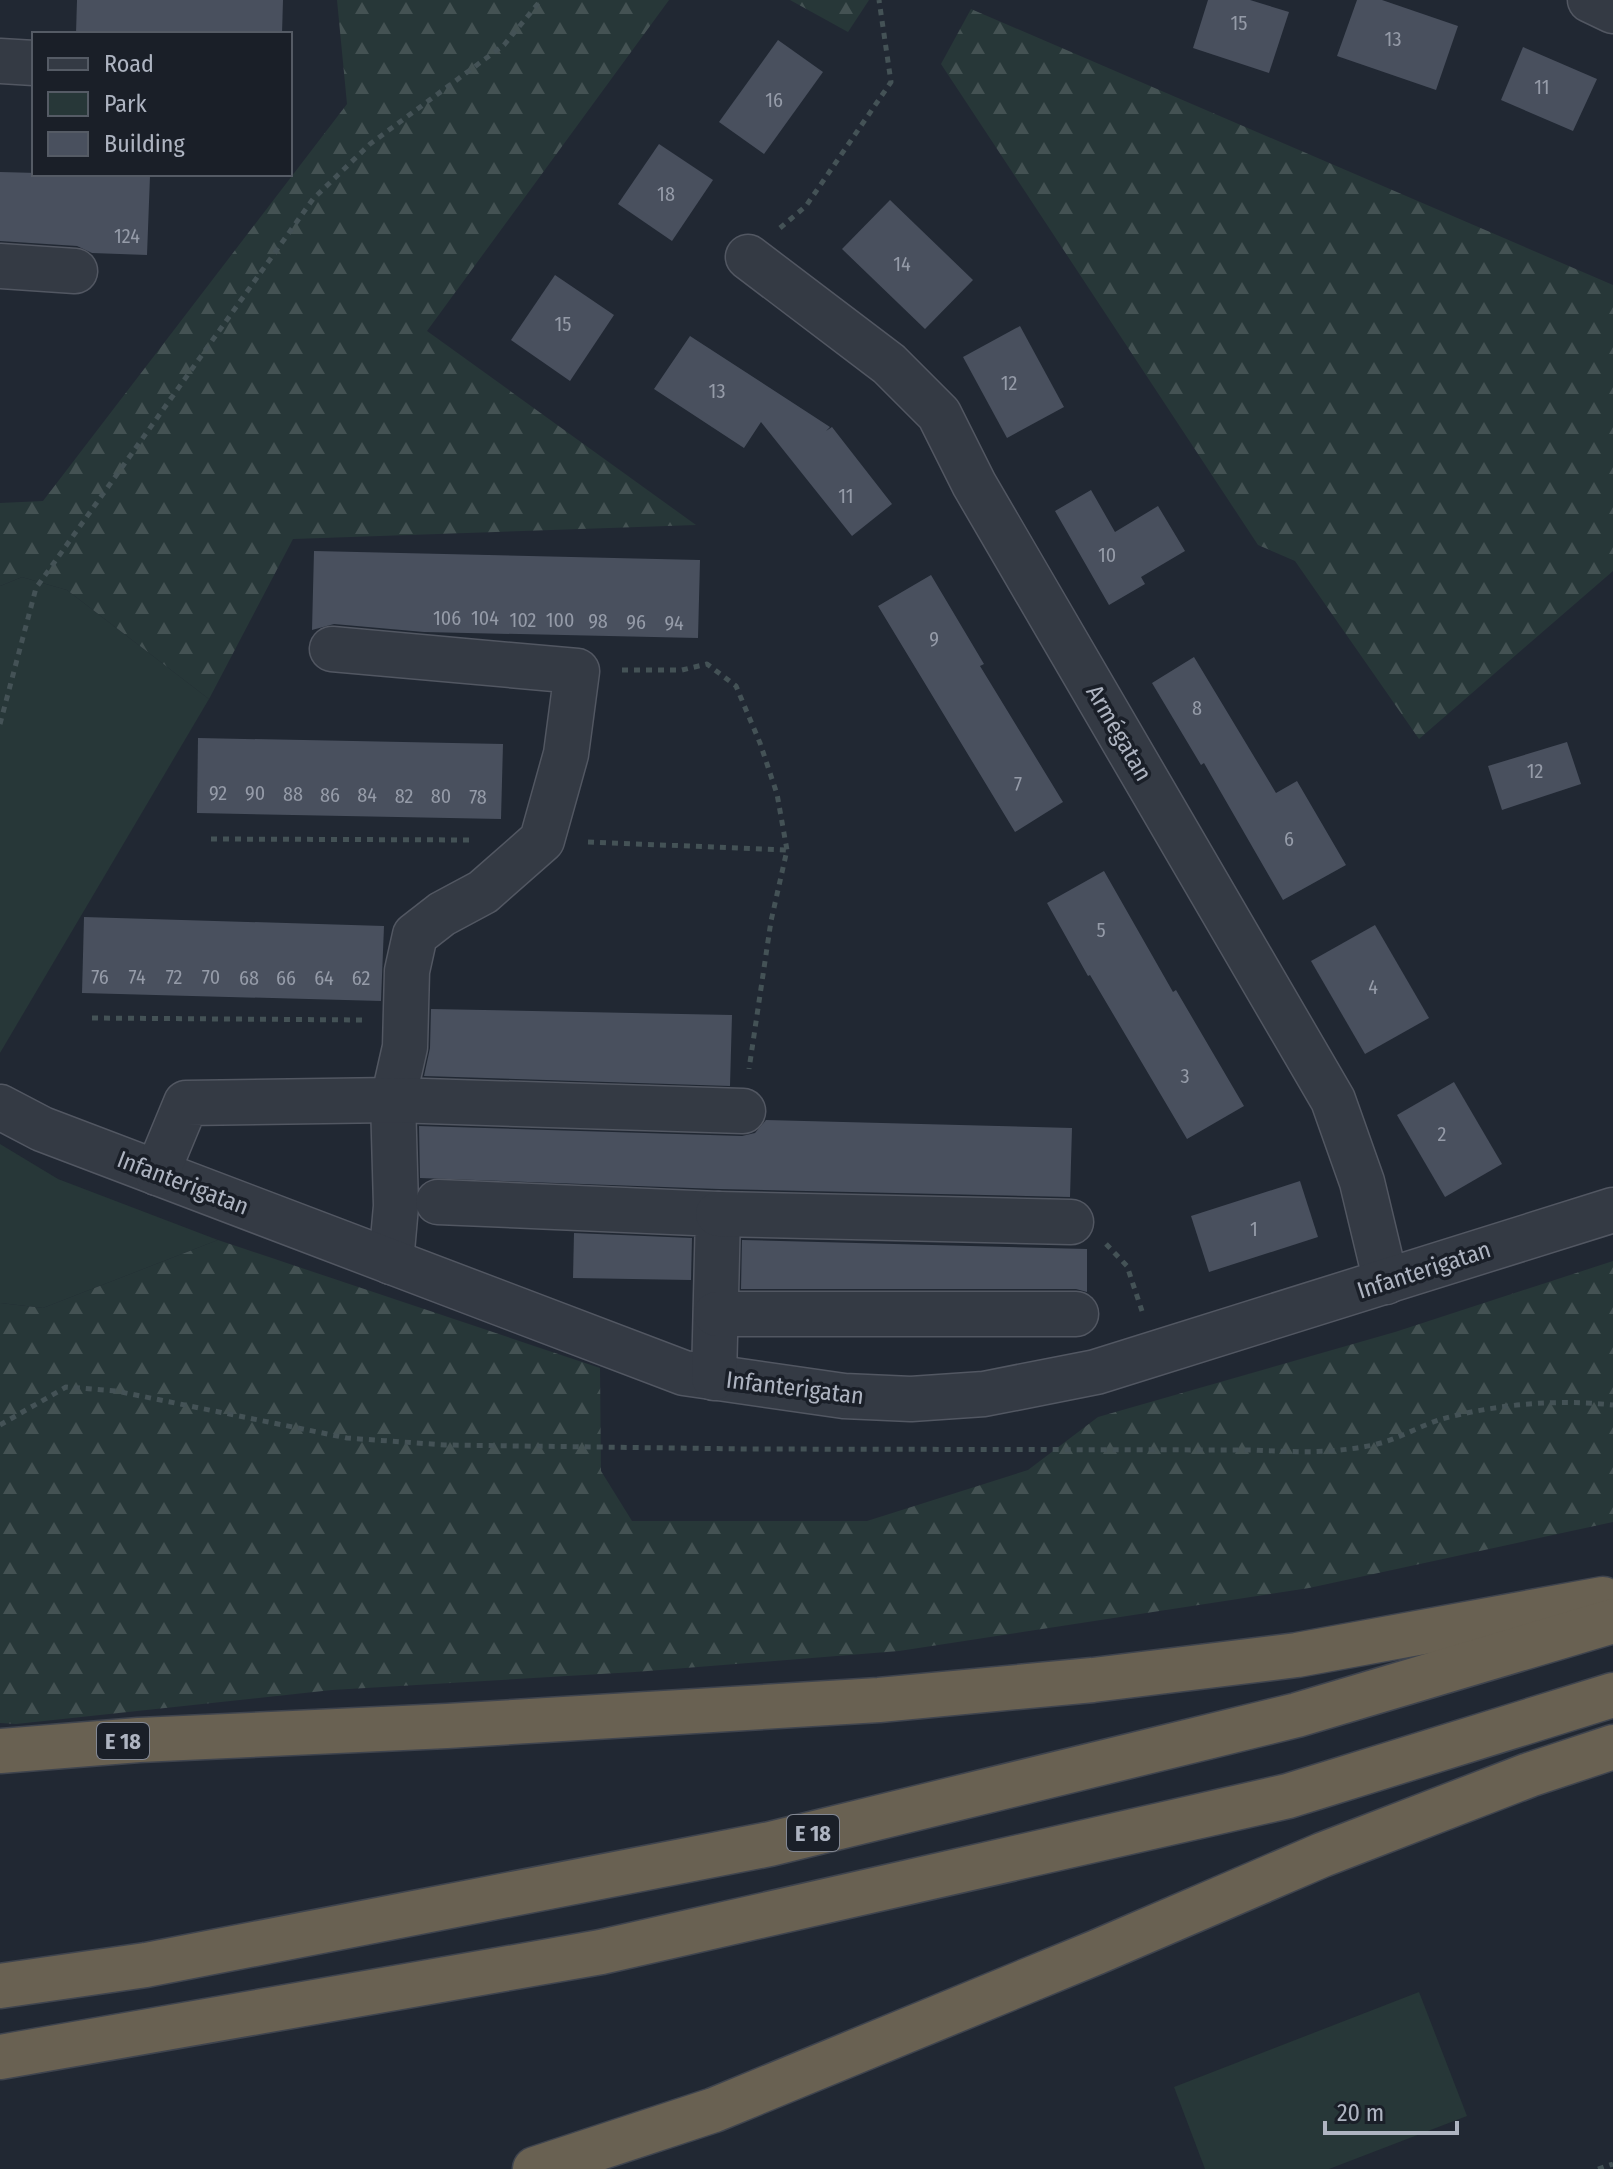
<svg xmlns="http://www.w3.org/2000/svg" width="1613" height="2169" font-family="'Fira Sans Condensed',sans-serif">
  <style>
    .green { fill: #273738 }
    .forest { fill: url(#forest-firs) }
    .building { fill: #49505e }
    .lines { fill: none; stroke-linecap: round; stroke-linejoin: round }
    .minor-casing { stroke: #525762; stroke-width: 47 }
    .highway-casing { stroke: #3f444e; stroke-width: 47 }
    .path { stroke: #445256; stroke-width: 5; stroke-dasharray: 6 6; stroke-linecap: butt }
    .minor { stroke: #343a44; stroke-width: 44 }
    .highway { stroke: #696152; stroke-width: 44 }
    .labels { text-anchor: middle; dominant-baseline: central; stroke-width: 7; stroke-linejoin: round; paint-order: stroke }
    .number-label { font-size: 20px; fill: #959ba8 }
    .shield { fill: #1a1f28; stroke: #828793; stroke-width: 2 }
    .shield-label { font-size: 22px; font-weight: bold; fill: #aeb4c1 }
    .street-label { font-size: 24px; fill: #aeb4c1; stroke: #1a1f28 }
  </style>
  <defs>
    <pattern id="forest-firs" width="22" height="20" patternUnits="userSpaceOnUse" patternTransform="scale(2)"><rect width="22" height="20" fill="#273738"/><path d="M5 1l3.5 6h-7zM16 11l3.5 6h-7z" fill="#445253"/></pattern>
  </defs>
  <rect width="100%" height="100%" fill="#212833"/>
  <!-- green -->
  <g class="green">
    <path d="M 22,577 L 67,590 L 209,699 L 0,1053 L 0,586 Z"/>
    <path d="M 0,1144 L 58,1179 L 218,1240 L 43,1308 L 0,1303 Z"/>
    <path d="M 1419,1992 L 1467,2116 L 1329,2169 L 1205,2169 L 1174,2087 Z"/>
  </g>
  <!-- forest -->
  <g class="forest">
    <path d="M 337,0 L 669,0 L 427,331 L 696,525 L 293,539 L 209,699 L 67,590 L 22,577 L 0,586 L 0,503 L 43,501 L 347,104 Z"/>
    <path d="M 790,0 L 869,0 L 848,32 Z"/>
    <path d="M 971,9 L 1613,285 L 1613,571 L 1419,739 L 1295,561 L 1258,545 L 941,64 Z"/>
    <path d="M 218,1240 L 600,1368 L 601,1471 L 632,1521 L 867,1521 L 1028,1470 L 1098,1417 L 1395,1332 L 1613,1261 L 1613,1522 L 1309,1588 L 899,1651 L 635,1672 L 332,1690 L 16,1724 L 0,1723 L 0,1303 L 43,1308 Z"/>
  </g>
  <!-- building -->
  <g class="building">
    <path d="M 77,0 L 283,0 L 282,34 L 76,34 Z"/>
    <path d="M 1208,0 L 1250,0 L 1289,12 L 1269,73 L 1193,48 Z"/>
    <path d="M 1357,0 L 1382,0 L 1458,26 L 1436,90 L 1337,56 Z"/>
    <path d="M 778,40 L 823,72 L 764,154 L 719,122 Z"/>
    <path d="M 1523,47 L 1597,79 L 1573,131 L 1501,100 Z"/>
    <path d="M 659,144 L 713,180 L 672,241 L 618,204 Z"/>
    <path d="M 0,172 L 150,176 L 147,255 L 92,253 L 77,246 L 0,241 Z"/>
    <path d="M 890,200 L 973,280 L 925,329 L 842,249 Z"/>
    <path d="M 555,275 L 614,315 L 570,381 L 511,340 Z"/>
    <path d="M 1020,326 L 1064,407 L 1007,438 L 963,357 Z"/>
    <path d="M 690,336 L 830,427 L 826,431 L 832,427 L 892,504 L 852,536 L 761,422 L 744,448 L 654,389 Z"/>
    <path d="M 1091,490 L 1115,532 L 1158,506 L 1185,551 L 1141,577 L 1145,584 L 1109,605 L 1055,511 Z"/>
    <path d="M 314,551 L 700,560 L 698,638 L 424,632 L 334,624 L 312,630 Z"/>
    <path d="M 931,575 L 984,664 L 980,666 L 1063,802 L 1015,832 L 878,606 Z"/>
    <path d="M 1194,657 L 1276,793 L 1297,781 L 1346,865 L 1283,900 L 1204,763 L 1201,765 L 1152,683 Z"/>
    <path d="M 198,738 L 503,744 L 501,819 L 197,813 Z"/>
    <path d="M 1567,742 L 1581,784 L 1502,810 L 1488,766 Z"/>
    <path d="M 1104,871 L 1173,992 L 1176,990 L 1244,1106 L 1187,1139 L 1090,975 L 1088,976 L 1047,903 Z"/>
    <path d="M 84,917 L 384,926 L 381,1001 L 82,993 Z"/>
    <path d="M 1375,925 L 1429,1018 L 1365,1054 L 1311,961 Z"/>
    <path d="M 431,1009 L 732,1015 L 730,1086 L 424,1076 L 430,1048 Z"/>
    <path d="M 1454,1082 L 1502,1164 L 1445,1197 L 1397,1115 Z"/>
    <path d="M 766,1120 L 1072,1128 L 1070,1197 L 719,1189 L 420,1178 L 419,1126 L 742,1136 L 755,1133 Z"/>
    <path d="M 1300,1181 L 1318,1237 L 1209,1272 L 1191,1216 Z"/>
    <path d="M 574,1233 L 692,1238 L 691,1280 L 573,1278 Z"/>
    <path d="M 742,1240 L 1087,1249 L 1087,1292 L 1076,1289 L 741,1289 Z"/>
  </g>
  <g class="lines">
    <defs>
      <g id="minor">
        <path d="M 1590,0 L 1613,11"/>
        <path d="M 0,61 L 34,63"/>
        <path d="M 748,257 L 889,364 L 939,414 L 974,484 L 1333,1100 L 1362,1182 L 1386,1282"/>
        <path d="M 0,266 L 75,271"/>
        <path d="M 332,649 L 577,671 L 566,754 L 542,840 L 483,892 L 442,914 L 415,935 L 407,971 L 405,1047 L 393,1100 L 396,1206 L 391,1262"/>
        <path d="M 0,1107 L 42,1129 L 684,1373 L 844,1396 L 911,1399 L 984,1394 L 1096,1372 L 1613,1210"/>
        <path d="M 157,1173 L 186,1103 L 393,1100 L 743,1111"/>
        <path d="M 438,1202 L 718,1214 L 714,1378"/>
        <path d="M 718,1214 L 1071,1222"/>
        <path d="M 716,1314 L 1076,1314"/>
      </g>
      <g id="highway">
        <path d="M 0,1751 L 139,1740 L 447,1726 L 879,1700 L 1093,1680 L 1297,1655 L 1603,1599"/>
        <path d="M 0,1986 L 146,1965 L 770,1844 L 1297,1715 L 1613,1621"/>
        <path d="M 0,2057 L 601,1952 L 1288,1796 L 1613,1695"/>
        <path d="M 535,2169 L 714,2110 L 1097,1952 L 1322,1855 L 1529,1775 L 1613,1747"/>
      </g>
    </defs>
    <!-- minor casing -->
    <use href="#minor" class="minor-casing"/>
    <!-- highway casing -->
    <use href="#highway" class="highway-casing"/>
    <!-- path -->
    <g class="path">
      <path d="M 780,228 L 806,206 L 891,82 L 879,0"/>
      <path d="M 622,670 L 682,670 L 707,664 L 736,686 L 760,743 L 777,794 L 787,850 L 771,921 L 749,1069"/>
      <path d="M 0,724 L 36,588 L 313,199 L 370,144 L 504,45 L 541,0"/>
      <path d="M 211,839 L 474,840"/>
      <path d="M 588,842 L 787,850"/>
      <path d="M 92,1018 L 363,1020"/>
      <path d="M 1106,1244 L 1127,1266 L 1142,1311"/>
      <path d="M 0,1425 L 66,1387 L 116,1391 L 347,1438 L 445,1445 L 748,1449 L 1251,1450 C 1294,1452 1331,1454 1373,1445 C 1397,1440 1419,1426 1442,1419 C 1497,1404 1557,1399 1613,1405"/>
      <path d="M 1598,2169 L 1613,2164"/>
    </g>
    <!-- minor -->
    <use href="#minor" class="minor"/>
    <!-- highway -->
    <use href="#highway" class="highway"/>
  </g>
  <g class="labels">
    <!-- number labels -->
    <g class="number-label">
      <text x="1239" y="23">15</text>
      <text x="1393" y="39">13</text>
      <text x="1542" y="87">11</text>
      <text x="774" y="100">16</text>
      <text x="666" y="194">18</text>
      <text x="127" y="236">124</text>
      <text x="902" y="264">14</text>
      <text x="563" y="324">15</text>
      <text x="1009" y="383">12</text>
      <text x="717" y="391">13</text>
      <text x="846" y="496">11</text>
      <text x="1107" y="555">10</text>
      <text x="447" y="618">106</text>
      <text x="485" y="618">104</text>
      <text x="523" y="620">102</text>
      <text x="560" y="620">100</text>
      <text x="598" y="621">98</text>
      <text x="636" y="622">96</text>
      <text x="674" y="623">94</text>
      <text x="934" y="639">9</text>
      <text x="1197" y="708">8</text>
      <text x="1535" y="771">12</text>
      <text x="1018" y="784">7</text>
      <text x="218" y="793">92</text>
      <text x="255" y="793">90</text>
      <text x="293" y="794">88</text>
      <text x="330" y="795">86</text>
      <text x="367" y="795">84</text>
      <text x="404" y="796">82</text>
      <text x="441" y="796">80</text>
      <text x="478" y="797">78</text>
      <text x="1289" y="839">6</text>
      <text x="1101" y="930">5</text>
      <text x="100" y="977">76</text>
      <text x="137" y="977">74</text>
      <text x="174" y="977">72</text>
      <text x="211" y="977">70</text>
      <text x="249" y="978">68</text>
      <text x="286" y="978">66</text>
      <text x="324" y="978">64</text>
      <text x="361" y="978">62</text>
      <text x="1373" y="987">4</text>
      <text x="1185" y="1076">3</text>
      <text x="1442" y="1134">2</text>
      <text x="1254" y="1229">1</text>
    </g>
    <!-- shield labels -->
    <g class="shield">
      <rect x="97" y="1723" width="52" height="36" rx="6"/>
      <rect x="787" y="1815" width="52" height="36" rx="6"/>
    </g>
    <g class="shield-label">
      <text x="123" y="1741">E 18</text>
      <text x="813" y="1833">E 18</text>
    </g>
    <!-- street labels -->
    <g class="street-label">
      <text transform="translate(1119 733) rotate(60)">Armégatan</text>
      <text transform="translate(183 1183) rotate(21)">Infanterigatan</text>
      <text transform="translate(1424 1270) rotate(-18)">Infanterigatan</text>
      <text transform="translate(795 1388) rotate(7)">Infanterigatan</text>
    </g>
  </g>
  <!-- legend -->
  <rect x="32" y="32" width="260" height="144" fill="#1a1f28" stroke="#555b65" stroke-width="2"/>
  <rect x="48" y="58" width="40" height="12" fill="#343a44" stroke="#555b65" stroke-width="2"/>
  <text x="104" y="72" font-size="24" fill="#aeb4c1">Road</text>
  <rect x="48" y="92" width="40" height="24" fill="#273738" stroke="#555b65" stroke-width="2"/>
  <text x="104" y="112" font-size="24" fill="#aeb4c1">Park</text>
  <rect x="48" y="132" width="40" height="24" fill="#49505e" stroke="#555b65" stroke-width="2"/>
  <text x="104" y="152" font-size="24" fill="#aeb4c1">Building</text>
  <!-- scale -->
  <path d="M1325 2121v12h132v-12" fill="none" stroke="#aeb4c1" stroke-width="4"/>
  <text x="1337" y="2121" font-size="24" fill="#aeb4c1" stroke="#1a1f28" stroke-width="6" paint-order="stroke">20 m</text>
</svg>
